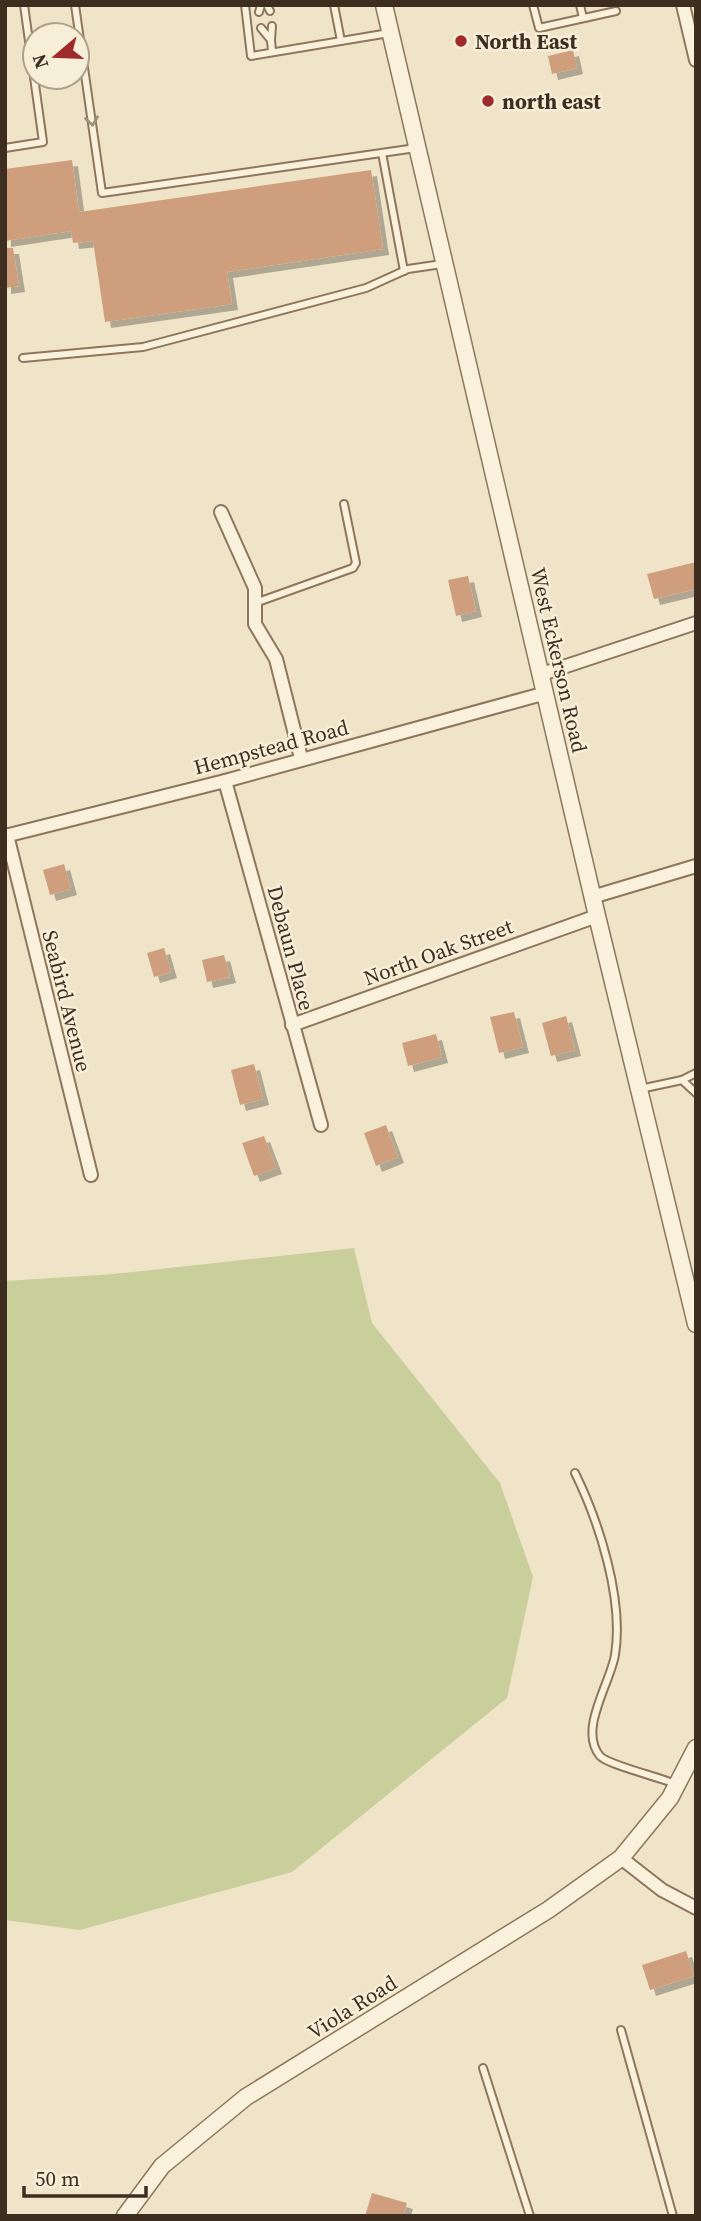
<svg xmlns="http://www.w3.org/2000/svg" width="701" height="2221" font-family="'Source Serif 4',serif">
  <style>
    .green { fill: #c9cf9b }
    .building { fill: #cf9f7d; filter: url(#shadow) }
    .lines { fill: none; stroke-linecap: round; stroke-linejoin: round }
    .service-casing { stroke: #8d765c; stroke-width: 10 }
    .minor-casing { stroke: #8d765c; stroke-width: 16 }
    .tertiary-casing { stroke: #8d765c; stroke-width: 19 }
    .service { stroke: #faf1dc; stroke-width: 6 }
    .minor { stroke: #faf1dc; stroke-width: 12 }
    .tertiary { stroke: #faf1dc; stroke-width: 16 }
    .oneway { stroke: #9c907e }
    .poi-dot { fill: #9e2a2b; stroke: #f7eed8; stroke-width: 2.5 }
    .labels { text-anchor: middle; dominant-baseline: central; stroke-width: 5; stroke-linejoin: round; paint-order: stroke }
    .poi-label { font-size: 21px; font-weight: bold; fill: #3d2e20; stroke: #f7eed8; text-anchor: start }
    .street-label { font-size: 21px; fill: #3d2e20; stroke: #f7eed8 }
  </style>
  <defs>
    <filter id="shadow"><feDropShadow dx="6" dy="6" stdDeviation="0" flood-color="#0004"/></filter>
  </defs>
  <rect width="100%" height="100%" fill="#f0e4c8"/>
  <!-- green -->
  <path class="green" d="M 354,1248 L 372,1323 L 500,1483 L 533,1577 L 507,1698 L 292,1872 L 80,1930 L 5,1920 L 5,1281 L 114,1274 Z"/>
  <!-- building -->
  <g class="building">
    <path d="M 573,50 L 577,68 L 552,74 L 548,56 Z"/>
    <path d="M 72,160 L 79,212 L 371,170 L 383,249 L 227,272 L 232,304 L 105,322 L 93,241 L 73,243 L 71,231 L 5,241 L 5,169 Z"/>
    <path d="M 5,248 L 13,248 L 19,286 L 5,288 Z"/>
    <path d="M 696,562 L 696,589 L 654,599 L 647,574 Z"/>
    <path d="M 468,576 L 476,611 L 456,616 L 448,580 Z"/>
    <path d="M 64,864 L 71,889 L 50,895 L 43,870 Z"/>
    <path d="M 164,948 L 171,972 L 154,977 L 147,953 Z"/>
    <path d="M 224,955 L 230,977 L 207,982 L 202,960 Z"/>
    <path d="M 514,1012 L 523,1047 L 499,1053 L 490,1017 Z"/>
    <path d="M 566,1016 L 575,1050 L 551,1056 L 542,1023 Z"/>
    <path d="M 436,1034 L 442,1057 L 408,1066 L 402,1043 Z"/>
    <path d="M 254,1064 L 263,1099 L 240,1105 L 231,1070 Z"/>
    <path d="M 386,1125 L 398,1157 L 376,1166 L 364,1133 Z"/>
    <path d="M 264,1136 L 276,1168 L 254,1176 L 242,1143 Z"/>
    <path d="M 686,1951 L 694,1976 L 650,1990 L 642,1965 Z"/>
    <path d="M 372,2193 L 407,2203 L 403,2216 L 365,2216 Z"/>
  </g>
  <g class="lines">
    <defs>
      <g id="service">
        <path d="M 75,5 L 102,193 L 416,148"/>
        <path d="M 245,5 L 251,56 L 389,33"/>
        <path d="M 267,5 L 270,11"/>
        <path d="M 334,5 L 341,41"/>
        <path d="M 533,5 L 539,28 L 616,11"/>
        <path d="M 580,5 L 583,18"/>
        <path d="M 259,12 L 261,5"/>
        <path d="M 261,28 L 271,40 L 272,52"/>
        <path d="M 271,40 L 272,26"/>
        <path d="M 5,148 L 43,142 L 24,5"/>
        <path d="M 382,153 L 404,271"/>
        <path d="M 23,358 L 143,347 L 366,288 L 408,269 L 442,264"/>
        <path d="M 255,603 L 353,568 L 356,563 L 344,504"/>
        <path d="M 682,1080 L 696,1073"/>
        <path d="M 640,1089 L 682,1080 L 696,1093"/>
        <path d="M 575,1473 C 599,1522 624,1599 615,1655 C 610,1684 578,1730 600,1756 C 608,1765 660,1777 675,1784"/>
        <path d="M 621,2030 L 673,2216"/>
        <path d="M 483,2068 L 530,2216"/>
      </g>
      <g id="minor">
        <path d="M 683,5 L 696,60"/>
        <path d="M 221,512 L 255,588 L 255,624 L 276,659 L 301,758"/>
        <path d="M 542,674 L 696,623"/>
        <path d="M 225,781 L 321,1125"/>
        <path d="M 7,835 L 91,1175"/>
        <path d="M 5,836 L 225,781 L 546,693"/>
        <path d="M 592,897 L 696,866"/>
        <path d="M 292,1025 L 597,916"/>
        <path d="M 621,1858 L 662,1890 L 696,1908"/>
      </g>
      <g id="tertiary">
        <path d="M 384,5 L 597,916 L 696,1324"/>
        <path d="M 125,2216 L 162,2166 L 246,2097 L 548,1910 L 621,1858 L 670,1798 L 696,1748"/>
      </g>
    </defs>
    <!-- service casing -->
    <use href="#service" class="service-casing"/>
    <!-- minor casing -->
    <use href="#minor" class="minor-casing"/>
    <!-- tertiary casing -->
    <use href="#tertiary" class="tertiary-casing"/>
    <!-- service -->
    <use href="#service" class="service"/>
    <!-- minor -->
    <use href="#minor" class="minor"/>
    <!-- tertiary -->
    <use href="#tertiary" class="tertiary"/>
  </g>
  <!-- one-way arrows -->
  <defs><path id="oneway-chevron" d="M-2-3.5L2.5 0L-2 3.5" fill="none" stroke-width="1.6" stroke-linecap="round" stroke-linejoin="round" transform="scale(1.75)"/></defs>
  <use class="oneway" href="#oneway-chevron" transform="translate(92 121) rotate(82)"/>
  <!-- markers -->
  <g class="poi-dot">
    <circle cx="461" cy="41" r="7"/>
    <circle cx="488" cy="101" r="7"/>
  </g>
  <g class="labels">
    <!-- poi labels -->
    <g class="poi-label">
      <text x="475" y="41">North East</text>
      <text x="502" y="101">north east</text>
    </g>
    <!-- street labels -->
    <g class="street-label">
      <text transform="translate(559 660) rotate(77)">West Eckerson Road</text>
      <text transform="translate(271 747) rotate(-15)">Hempstead Road</text>
      <text transform="translate(291 948) rotate(75)">Debaun Place</text>
      <text transform="translate(438 952) rotate(-20)">North Oak Street</text>
      <text transform="translate(67 1001) rotate(76)">Seabird Avenue</text>
      <text transform="translate(352 2007) rotate(-32)">Viola Road</text>
    </g>
  </g>
  <!-- border -->
  <rect width="701" height="2221" fill="none" stroke="#3d2e20" stroke-width="14"/>
  <!-- north arrow -->
  <g transform="translate(56 56) rotate(251)"><circle r="33" fill="#f7eed8" stroke="#ada18e" stroke-width="2"/>
  <path d="M0-5L12 26L0 18L-12 26Z" fill="#9e2a2b"/>
  <text y="-10" font-size="19" font-weight="bold" text-anchor="middle" fill="#3d2e20">N</text>
  </g>
  <!-- scale -->
  <path d="M24 2186v10h122v-10" fill="none" stroke="#3d2e20" stroke-width="3.5"/>
  <text x="35" y="2186" font-size="21" fill="#3d2e20" stroke="#f7eed8" stroke-width="5" paint-order="stroke">50 m</text>
</svg>
